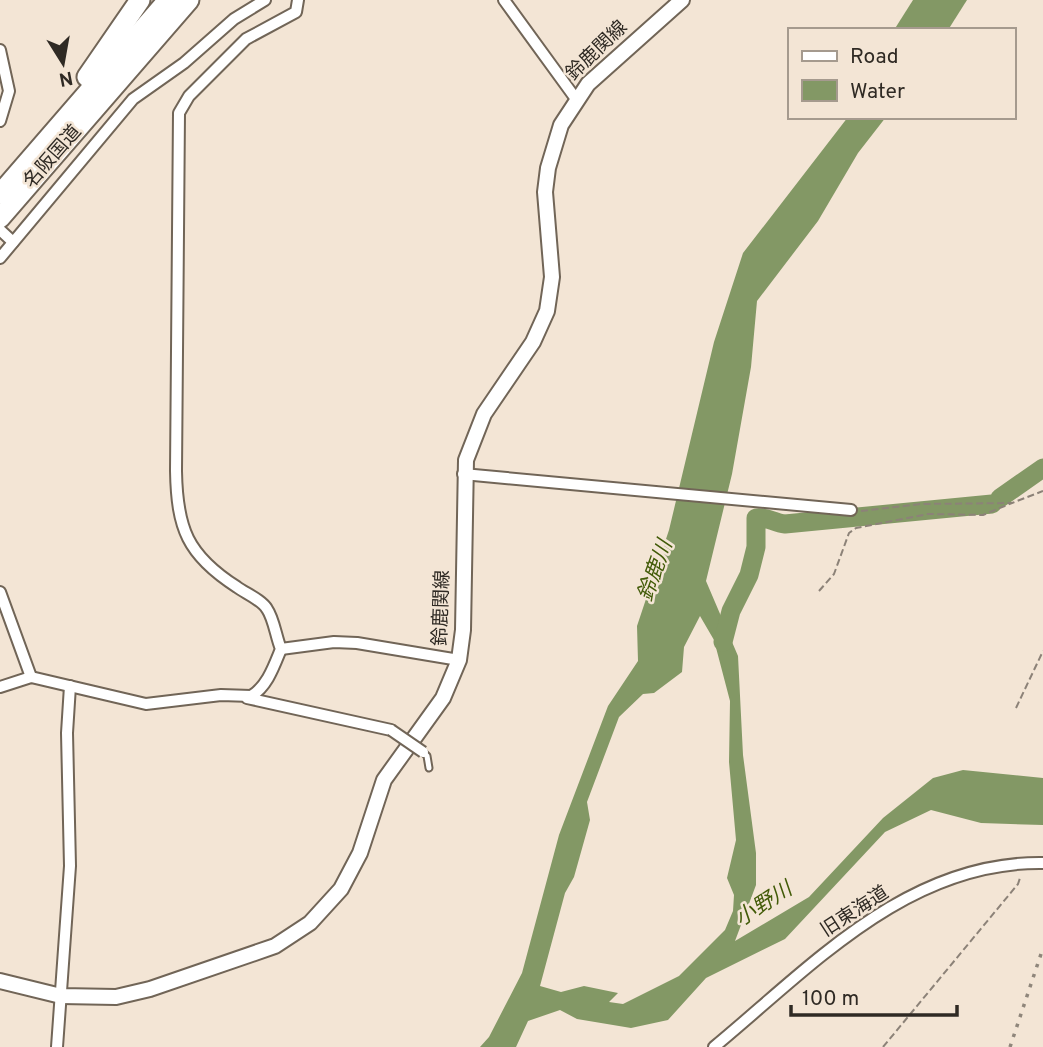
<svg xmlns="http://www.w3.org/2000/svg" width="1043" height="1047" font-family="Overpass,'Noto Sans JP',sans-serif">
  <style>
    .water { fill: #839865; fill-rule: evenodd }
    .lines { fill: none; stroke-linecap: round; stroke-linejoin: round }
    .river { stroke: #839865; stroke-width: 19 }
    .lane-casing { stroke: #716557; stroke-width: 9 }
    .street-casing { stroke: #716557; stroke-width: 14 }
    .secondary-casing { stroke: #716557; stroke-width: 18 }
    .highway-casing { stroke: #716557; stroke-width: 23 }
    .path { stroke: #8c8278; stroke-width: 2; stroke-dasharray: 7 3.5; stroke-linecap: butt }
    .lane { stroke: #fff; stroke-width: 5 }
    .street { stroke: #fff; stroke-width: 10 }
    .secondary { stroke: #fff; stroke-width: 14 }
    .highway { stroke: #fff; stroke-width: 19 }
    .rail { stroke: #8f867b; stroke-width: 3.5; stroke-dasharray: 3.5 7; stroke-linecap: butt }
    .street-bridge-casing { stroke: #716557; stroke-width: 14; stroke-linecap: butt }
    .street-bridge { stroke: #fff; stroke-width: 10 }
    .labels { text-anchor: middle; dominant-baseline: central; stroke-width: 5; stroke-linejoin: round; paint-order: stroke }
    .street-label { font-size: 19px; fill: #2f2a24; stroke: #f3e5d5 }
    .water-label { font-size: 21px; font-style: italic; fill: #425b08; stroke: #f3e5d5 }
  </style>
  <rect width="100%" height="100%" fill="#f3e5d5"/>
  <!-- water -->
  <g class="water">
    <path d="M 913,0 L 967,0 L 948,30 L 894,30 Z"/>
    <path d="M 848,117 L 886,117 L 858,153 L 818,221 L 757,301 L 751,367 L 732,474 L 706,581 L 738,656 L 743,755 L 756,853 L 756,885 L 735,941 L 809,897 L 883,818 L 933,778 L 963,770 L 1043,778 L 1043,825 L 981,823 L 931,810 L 885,832 L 785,939 L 706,978 L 668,1020 L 631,1028 L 577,1019 L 560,1010 L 528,1021 L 516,1047 L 480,1047 L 489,1037 L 522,973 L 559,835 L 608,706 L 638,661 L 637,626 L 669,530 L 714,342 L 743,253 ZM 700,616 L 714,640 L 730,701 L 729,762 L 736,840 L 727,878 L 734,895 L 733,911 L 725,930 L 679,976 L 623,1004 L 609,1002 L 618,993 L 584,986 L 561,992 L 540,986 L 565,893 L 574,877 L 590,820 L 587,802 L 619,717 L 643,694 L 654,693 L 682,672 L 684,647 Z"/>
  </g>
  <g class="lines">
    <!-- river -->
    <g class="river">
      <path d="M 1000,498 L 1043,468"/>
      <path d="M 723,642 L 731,611 L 749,575 L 756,547 L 756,518 C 766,516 774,523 785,524 L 992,504"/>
    </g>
    <defs>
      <path id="lane" d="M 423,752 L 427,756 L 429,768"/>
      <g id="street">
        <path d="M 504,0 L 576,99"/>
        <path d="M 0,50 L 9,91 L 0,121"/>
        <path d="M 0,230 L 13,242"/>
        <path d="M 0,258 L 133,99 L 184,63 L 234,19 L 265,0"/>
        <path d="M 463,474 L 851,510"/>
        <path d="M 0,592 L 31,677"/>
        <path d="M 281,649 L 334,642 L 357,643 L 459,660"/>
        <path d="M 0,687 L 31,677 L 146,704 L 221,695 L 251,696 C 267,687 274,666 281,649 C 276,637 274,619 267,609 C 262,600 245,593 237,587 C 187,555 177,528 176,471 L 179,113 L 189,96 L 246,39 L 296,12 L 298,0"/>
        <path d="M 247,698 L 391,730"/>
        <path d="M 57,1047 L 70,866 L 67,733 L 70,686"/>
        <path d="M 714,1047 C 811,967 907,861 1043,863"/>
      </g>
      <path id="secondary" d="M 0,981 L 61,996 L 116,997 L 150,989 L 275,946 L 310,923 L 341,889 L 360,853 L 384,780 L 443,698 L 459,660 L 463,630 L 466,460 L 484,414 L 533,342 L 547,311 L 552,277 L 545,192 L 548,168 L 561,125 L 588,84 L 682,0"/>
      <g id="highway">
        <path d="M 87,77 L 140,0"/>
        <path d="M 0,194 L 168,0"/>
        <path d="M 0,218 L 189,0"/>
      </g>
    </defs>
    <!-- lane casing -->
    <use href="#lane" class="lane-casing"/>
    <!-- street casing -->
    <use href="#street" class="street-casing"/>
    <!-- secondary casing -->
    <use href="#secondary" class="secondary-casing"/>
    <!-- highway casing -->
    <use href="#highway" class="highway-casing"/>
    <!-- path -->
    <g class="path">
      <path d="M 861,511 L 921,504 L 1012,503 L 1043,491"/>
      <path d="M 819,591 L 834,574 L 849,533 L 856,528 L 928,514 L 983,515 L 1012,503"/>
      <path d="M 1016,708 L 1043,651"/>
      <path d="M 883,1047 L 1018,884 L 1020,878"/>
    </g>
    <!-- lane -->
    <use href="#lane" class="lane"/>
    <!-- street -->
    <use href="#street" class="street"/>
    <!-- secondary -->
    <use href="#secondary" class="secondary"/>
    <!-- highway -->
    <use href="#highway" class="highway"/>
    <!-- rail -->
    <path class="rail" d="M 1010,1047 L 1043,948"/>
    <defs>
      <path id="street-bridge" d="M 391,730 L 423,752"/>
    </defs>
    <!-- street-bridge casing -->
    <use href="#street-bridge" class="street-bridge-casing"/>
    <!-- street-bridge -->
    <use href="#street-bridge" class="street-bridge"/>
  </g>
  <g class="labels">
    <!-- street labels -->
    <g class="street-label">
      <text transform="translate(597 51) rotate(-44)">鈴鹿関線</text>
      <text transform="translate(53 157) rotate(-49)">名阪国道</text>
      <text transform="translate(442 608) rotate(-88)">鈴鹿関線</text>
      <text transform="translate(855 912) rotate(-33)">旧東海道</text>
    </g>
    <!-- water labels -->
    <g class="water-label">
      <text transform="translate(656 571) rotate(-70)">鈴鹿川</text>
      <text transform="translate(764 905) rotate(-33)">小野川</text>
    </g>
  </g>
  <!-- legend -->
  <rect x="788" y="28" width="228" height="91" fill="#f3e5d5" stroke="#a59a8e" stroke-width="2"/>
  <rect x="802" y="51" width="35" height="10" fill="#ffffff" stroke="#a59a8e" stroke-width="2"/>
  <text x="850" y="63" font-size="21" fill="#2f2a24">Road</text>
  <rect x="802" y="80" width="35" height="21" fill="#839865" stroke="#a59a8e" stroke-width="2"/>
  <text x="850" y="98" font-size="21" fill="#2f2a24">Water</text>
  <!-- north arrow -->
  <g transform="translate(63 63) rotate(169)" stroke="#f3e5d5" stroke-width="5" paint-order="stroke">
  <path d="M0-5L12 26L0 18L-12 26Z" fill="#2f2a24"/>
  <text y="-10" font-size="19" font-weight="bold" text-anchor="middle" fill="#2f2a24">N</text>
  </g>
  <!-- scale -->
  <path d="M791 1005v10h166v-10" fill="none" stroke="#2f2a24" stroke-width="3.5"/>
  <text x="802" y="1005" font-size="21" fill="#2f2a24" stroke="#f3e5d5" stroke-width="5" paint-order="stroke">100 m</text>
</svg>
